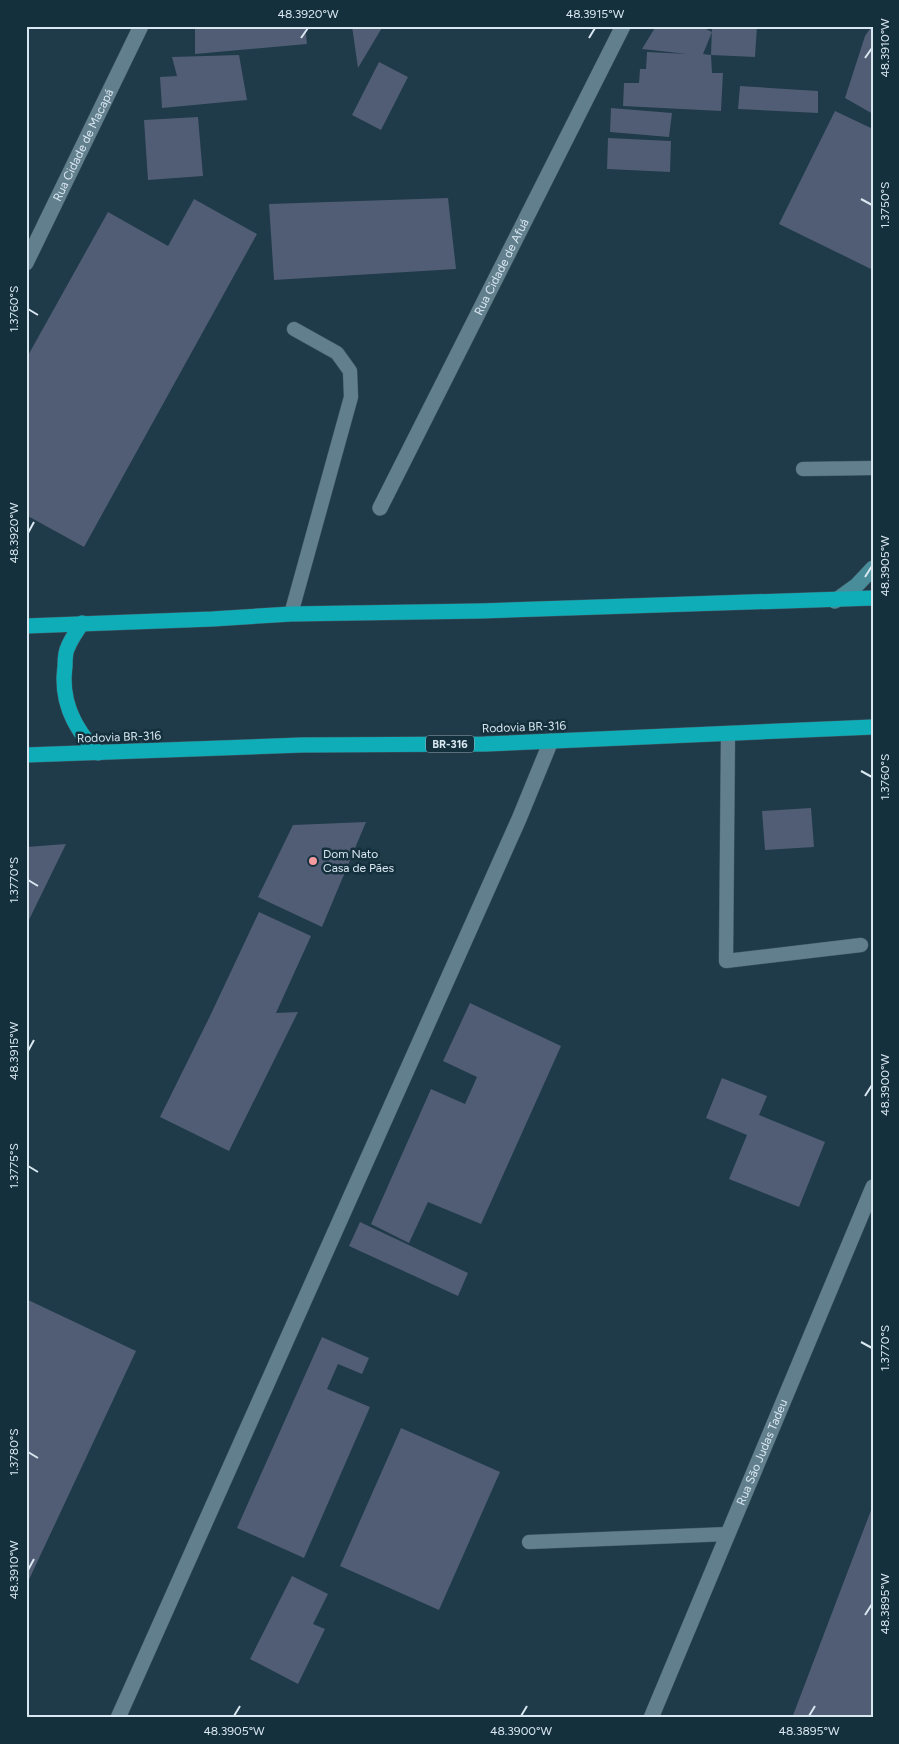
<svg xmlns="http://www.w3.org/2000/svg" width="899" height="1744" font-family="Figtree,sans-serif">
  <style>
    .building { fill: #505d74 }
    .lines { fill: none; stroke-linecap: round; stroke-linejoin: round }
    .lane-casing { stroke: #415864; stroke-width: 15 }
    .street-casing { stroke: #415864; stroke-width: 16 }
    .secondary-casing { stroke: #415864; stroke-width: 16 }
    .highway-casing { stroke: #415864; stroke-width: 16 }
    .lane { stroke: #627f8e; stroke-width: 14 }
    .street { stroke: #627f8e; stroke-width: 15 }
    .secondary { stroke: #498d9b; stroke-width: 15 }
    .highway { stroke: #0eadb8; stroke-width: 15 }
    .ticks { fill: none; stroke: #d8e7f0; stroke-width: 2 }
    .poi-dot { fill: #f49b9f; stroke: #15303d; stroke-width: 2 }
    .labels { text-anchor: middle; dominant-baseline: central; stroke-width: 5; stroke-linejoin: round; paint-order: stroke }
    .shield { fill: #15303d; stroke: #9eb0ba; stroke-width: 1 }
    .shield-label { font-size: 11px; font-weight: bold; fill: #d8e7f0 }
    .street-label { font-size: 12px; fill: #d8e7f0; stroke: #15303d }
    .poi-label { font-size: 12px; fill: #d8e7f0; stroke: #15303d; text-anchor: start }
    .neatline { fill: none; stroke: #d8e7f0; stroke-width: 2 }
    .ticks-label { font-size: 12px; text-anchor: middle; fill: #d8e7f0 }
  </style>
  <rect width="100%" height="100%" fill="#1f3a48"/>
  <!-- building -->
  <g class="building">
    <path d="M 195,26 L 305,26 L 307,44 L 195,54 Z"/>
    <path d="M 352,26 L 383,26 L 358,68 Z"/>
    <path d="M 656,26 L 700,26 L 712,32 L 703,54 L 711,55 L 712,73 L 723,73 L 721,111 L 623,106 L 624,83 L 639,83 L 640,69 L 646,69 L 647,52 L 687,54 L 642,49 Z"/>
    <path d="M 712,26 L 757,26 L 755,57 L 711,55 Z"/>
    <path d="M 872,26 L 873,26 L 873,114 L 845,98 L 865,36 Z"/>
    <path d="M 239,55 L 247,100 L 162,108 L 160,77 L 177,76 L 172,57 Z"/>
    <path d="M 379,62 L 408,77 L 381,130 L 352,115 Z"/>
    <path d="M 740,86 L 818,91 L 818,113 L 738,109 Z"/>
    <path d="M 611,108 L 672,113 L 669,137 L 610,132 Z"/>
    <path d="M 835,111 L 873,129 L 873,270 L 779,224 Z"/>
    <path d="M 198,117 L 203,176 L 148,180 L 144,120 Z"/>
    <path d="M 608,138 L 671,141 L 670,172 L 607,169 Z"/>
    <path d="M 448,198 L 456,269 L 274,280 L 269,204 Z"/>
    <path d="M 194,199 L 257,234 L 84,547 L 26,515 L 26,359 L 108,212 L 168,246 Z"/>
    <path d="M 811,808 L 814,847 L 765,850 L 762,811 Z"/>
    <path d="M 366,822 L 322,927 L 258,897 L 293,825 Z"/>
    <path d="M 66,844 L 26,926 L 26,847 Z"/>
    <path d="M 259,912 L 311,936 L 276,1013 L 298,1012 L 229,1151 L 160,1117 L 210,1016 Z"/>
    <path d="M 470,1003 L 561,1046 L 481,1224 L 428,1202 L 409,1243 L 371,1224 L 431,1089 L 465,1104 L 477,1077 L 443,1061 Z"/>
    <path d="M 722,1078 L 767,1096 L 759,1115 L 825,1142 L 799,1207 L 729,1179 L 747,1135 L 706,1118 Z"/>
    <path d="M 360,1222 L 468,1273 L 458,1296 L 349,1246 Z"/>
    <path d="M 26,1299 L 136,1351 L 26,1586 Z"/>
    <path d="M 322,1337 L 369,1358 L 362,1374 L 338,1364 L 327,1389 L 370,1407 L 304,1558 L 237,1528 Z"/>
    <path d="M 401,1428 L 500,1472 L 439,1610 L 340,1566 Z"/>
    <path d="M 873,1505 L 873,1718 L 792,1718 Z"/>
    <path d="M 292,1576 L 328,1594 L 313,1624 L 325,1629 L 298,1684 L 250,1659 Z"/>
  </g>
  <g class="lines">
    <defs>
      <g id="lane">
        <path d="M 803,469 L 873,468"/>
        <path d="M 291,614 L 351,397 L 350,371 L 337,353 L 294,329"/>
        <path d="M 728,733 L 726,961 L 861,945"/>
        <path d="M 529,1542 L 728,1534"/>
      </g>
      <g id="street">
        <path id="s1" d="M 26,263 L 141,26"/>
        <path id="s2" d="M 380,508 L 623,26"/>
        <path d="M 118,1718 L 519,819 L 551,741"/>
        <path id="s3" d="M 651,1718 L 873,1187"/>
      </g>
      <path id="secondary" d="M 835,601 L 857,585 L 873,568"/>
      <g id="highway">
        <path d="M 82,623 C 77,631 71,639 68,647 C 65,652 65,660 65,666 C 60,701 74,729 98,753"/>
        <path d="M 26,626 L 212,619 L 291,614 L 480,611 L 873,598"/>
        <path d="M 26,755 L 302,745 L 485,744 L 873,727"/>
      </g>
    </defs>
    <!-- lane casing -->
    <use href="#lane" class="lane-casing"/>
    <!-- street casing -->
    <use href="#street" class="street-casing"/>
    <!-- secondary casing -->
    <use href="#secondary" class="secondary-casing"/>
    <!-- highway casing -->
    <use href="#highway" class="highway-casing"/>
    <!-- lane -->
    <use href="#lane" class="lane"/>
    <!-- street -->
    <use href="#street" class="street"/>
    <!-- secondary -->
    <use href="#secondary" class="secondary"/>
    <!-- highway -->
    <use href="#highway" class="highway"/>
  </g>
  <!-- ticks -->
  <path class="ticks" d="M 301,38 L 308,28M 589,38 L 595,28M 865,58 L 872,48M 861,199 L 872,205M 28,309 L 38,315M 28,533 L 34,522M 865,577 L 872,566M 861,771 L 872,777M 28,880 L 38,886M 28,1051 L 34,1040M 865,1096 L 872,1085M 28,1166 L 38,1172M 861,1342 L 872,1348M 28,1452 L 38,1458M 28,1570 L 34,1559M 865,1615 L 872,1604M 234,1716 L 240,1706M 521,1716 L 527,1706M 809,1716 L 815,1706"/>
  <!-- markers -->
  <circle class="poi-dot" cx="313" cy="861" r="5"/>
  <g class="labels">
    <!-- shield labels -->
    <rect class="shield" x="426" y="735.5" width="48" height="17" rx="4"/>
    <g class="shield-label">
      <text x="450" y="744">BR-316</text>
    </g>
    <!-- street labels -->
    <g class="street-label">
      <text stroke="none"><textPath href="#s1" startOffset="131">Rua Cidade de Macapá</textPath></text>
      <text stroke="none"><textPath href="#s2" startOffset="270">Rua Cidade de Afuá</textPath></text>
      <text transform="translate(524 727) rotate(-2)">Rodovia BR-316</text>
      <text transform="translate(119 737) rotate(-2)">Rodovia BR-316</text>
      <text stroke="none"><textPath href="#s3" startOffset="288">Rua São Judas Tadeu</textPath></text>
    </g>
    <!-- poi labels -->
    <g class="poi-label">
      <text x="323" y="854">Dom Nato<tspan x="323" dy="14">Casa de Pães</tspan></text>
    </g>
  </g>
  <!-- border -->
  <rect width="899" height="1744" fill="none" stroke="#15303d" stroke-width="55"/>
  <rect x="28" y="28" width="844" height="1688" class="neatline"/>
  <g class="ticks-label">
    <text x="308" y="18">48.3920°W</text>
    <text x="595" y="18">48.3915°W</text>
    <text transform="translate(885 48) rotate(-90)" y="4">48.3910°W</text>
    <text transform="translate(885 205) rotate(-90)" y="4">1.3750°S</text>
    <text transform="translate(14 309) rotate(-90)" y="4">1.3760°S</text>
    <text transform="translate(14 533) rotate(-90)" y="4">48.3920°W</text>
    <text transform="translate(885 566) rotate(-90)" y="4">48.3905°W</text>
    <text transform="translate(885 777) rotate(-90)" y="4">1.3760°S</text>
    <text transform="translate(14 880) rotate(-90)" y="4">1.3770°S</text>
    <text transform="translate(14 1051) rotate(-90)" y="4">48.3915°W</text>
    <text transform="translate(885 1085) rotate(-90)" y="4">48.3900°W</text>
    <text transform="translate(14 1166) rotate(-90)" y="4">1.3775°S</text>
    <text transform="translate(885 1348) rotate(-90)" y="4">1.3770°S</text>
    <text transform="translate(14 1452) rotate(-90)" y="4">1.3780°S</text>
    <text transform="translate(14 1570) rotate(-90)" y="4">48.3910°W</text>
    <text transform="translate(885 1604) rotate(-90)" y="4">48.3895°W</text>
    <text x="234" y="1735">48.3905°W</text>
    <text x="521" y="1735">48.3900°W</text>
    <text x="809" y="1735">48.3895°W</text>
  </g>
</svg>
